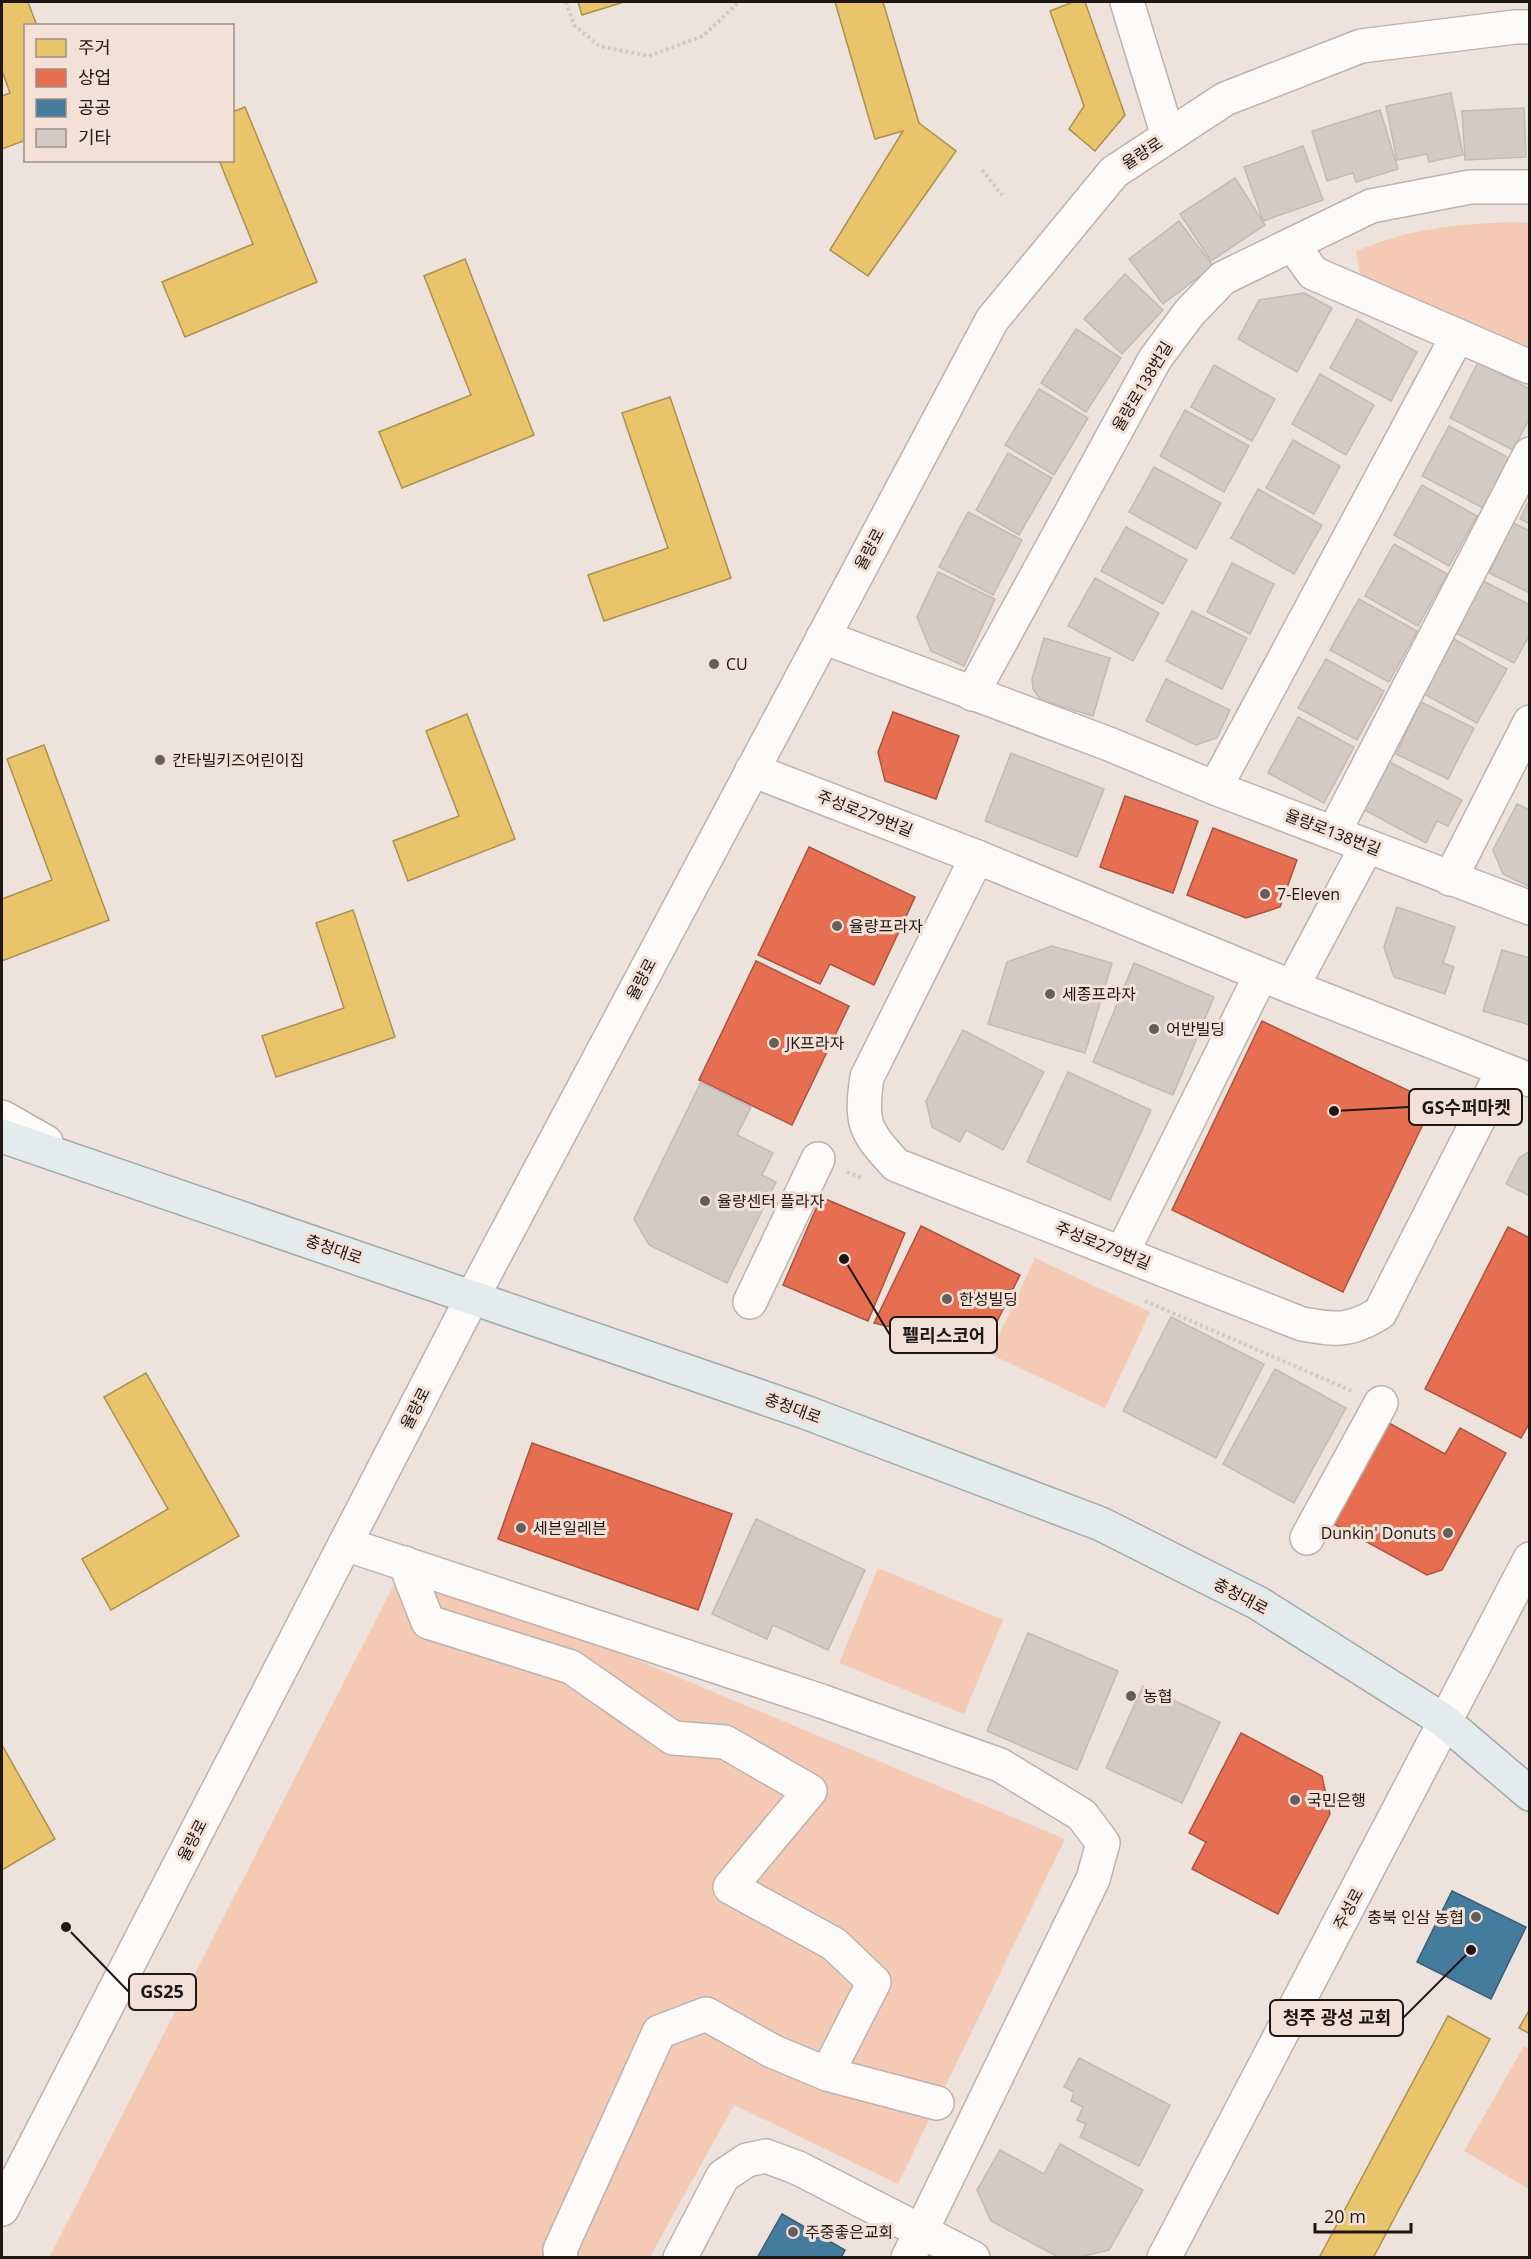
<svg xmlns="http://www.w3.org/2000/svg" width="1531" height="2259" font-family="'Open Sans','Noto Sans KR',sans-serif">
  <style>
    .green { fill: #f5cab4 }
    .homes { fill: #e9c46a; stroke: #ac9050; stroke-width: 1.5 }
    .shops { fill: #e76f51; stroke: #ab553f; stroke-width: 1.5 }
    .public { fill: #457b9d; stroke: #395d74; stroke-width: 1.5 }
    .building { fill: #d2cac5; stroke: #c3bab6; stroke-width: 1.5 }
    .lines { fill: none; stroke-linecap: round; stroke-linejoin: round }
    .minor-casing { stroke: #bcb3af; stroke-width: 36 }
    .major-casing { stroke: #a0aaaa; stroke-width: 36 }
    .path { stroke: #cfcccb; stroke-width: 4; stroke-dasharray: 3 3; stroke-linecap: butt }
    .minor { stroke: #fcfbfa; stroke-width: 33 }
    .major { stroke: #e4ebec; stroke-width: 33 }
    .poi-dot { fill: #665e5a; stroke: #f3e0d6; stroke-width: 2 }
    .labels { text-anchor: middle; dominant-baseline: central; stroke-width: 6; stroke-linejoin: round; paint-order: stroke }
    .street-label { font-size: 16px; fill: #1e1714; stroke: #f3e0d6 }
    .poi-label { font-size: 16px; fill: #1e1714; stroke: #f3e0d6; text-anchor: start }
    .leader { fill: none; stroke: #1e1714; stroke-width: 2 }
    .callout-dot { fill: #1e1714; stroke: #f3e0d6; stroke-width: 2 }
    .callout { fill: #f3e0d6; stroke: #1e1714; stroke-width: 2 }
    .callout-label { font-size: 18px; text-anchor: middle; font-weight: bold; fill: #1e1714 }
  </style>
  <rect width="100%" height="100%" fill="#ede2dc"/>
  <!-- green -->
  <g class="green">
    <path d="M 1515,222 L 1529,223 L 1529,348 L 1361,278 L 1356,251 C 1412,228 1455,224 1515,222 Z"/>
    <path d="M 1035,1258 L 1150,1312 L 1105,1408 L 990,1354 Z"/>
    <path d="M 405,1563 L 1065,1839 L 898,2184 L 734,2105 L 650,2257 L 49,2258 Z"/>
    <path d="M 878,1568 L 1003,1620 L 964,1714 L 839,1663 Z"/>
    <path d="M 1524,2046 L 1530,2049 L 1529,2189 L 1464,2151 Z"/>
  </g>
  <!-- homes -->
  <g class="homes">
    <path d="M 2,2 L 28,2 L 37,26 L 26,26 L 26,140 L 2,149 L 2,96 L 10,93 L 2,71 Z"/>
    <path d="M 578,2 L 624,2 L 582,15 Z"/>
    <path d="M 835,2 L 883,2 L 919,123 L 956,151 L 868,276 L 830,250 L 903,131 L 875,139 Z"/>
    <path d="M 1073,2 L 1085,2 L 1125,115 L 1095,151 L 1069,129 L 1084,106 L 1050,11 Z"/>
    <path d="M 245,107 L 317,282 L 185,337 L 162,282 L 253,244 L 219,160 L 232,160 L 232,112 Z"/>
    <path d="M 465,259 L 534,435 L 402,488 L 379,432 L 471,395 L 424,276 Z"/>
    <path d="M 670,397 L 731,578 L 604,621 L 588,575 L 668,548 L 622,413 Z"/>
    <path d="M 467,714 L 515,839 L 408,881 L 393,841 L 459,816 L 426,731 Z"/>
    <path d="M 44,745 L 109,920 L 2,961 L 2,899 L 52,880 L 7,759 Z"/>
    <path d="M 353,910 L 395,1037 L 276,1077 L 262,1036 L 344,1008 L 316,923 Z"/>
    <path d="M 146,1373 L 239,1536 L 111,1610 L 82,1559 L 168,1509 L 104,1397 Z"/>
    <path d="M 2,1745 L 55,1839 L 2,1870 Z"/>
    <path d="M 1530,2009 L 1530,2034 L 1519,2028 Z"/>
    <path d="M 1448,2016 L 1490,2039 L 1373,2258 L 1319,2258 Z"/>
  </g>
  <!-- shops -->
  <g class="shops">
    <path d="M 893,712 L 959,736 L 936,799 L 885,781 L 878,752 Z"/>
    <path d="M 1125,796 L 1198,821 L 1173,893 L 1100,867 Z"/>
    <path d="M 1213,828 L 1297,860 L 1280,907 L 1246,918 L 1187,895 Z"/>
    <path d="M 809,847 L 915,897 L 874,985 L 830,964 L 820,984 L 758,955 Z"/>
    <path d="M 756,961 L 849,1006 L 792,1125 L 699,1080 Z"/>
    <path d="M 1262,1021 L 1420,1096 L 1424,1122 L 1343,1292 L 1172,1210 Z"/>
    <path d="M 821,1197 L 905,1233 L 868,1321 L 783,1285 Z"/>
    <path d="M 921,1226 L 1020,1275 L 983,1350 L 874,1323 Z"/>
    <path d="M 1508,1227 L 1530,1238 L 1530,1422 L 1521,1438 L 1425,1389 Z"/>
    <path d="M 1389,1423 L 1445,1454 L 1460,1428 L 1506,1453 L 1442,1570 L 1427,1575 L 1334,1524 Z"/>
    <path d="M 532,1443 L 732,1514 L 698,1610 L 498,1539 Z"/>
    <path d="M 1241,1733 L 1322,1776 L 1330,1814 L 1278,1914 L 1192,1869 L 1206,1842 L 1189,1833 Z"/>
  </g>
  <!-- public -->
  <g class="public">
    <path d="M 1452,1891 L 1526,1927 L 1491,1999 L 1417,1962 Z"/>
    <path d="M 782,2214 L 845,2250 L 841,2258 L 757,2258 Z"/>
  </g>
  <!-- building -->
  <g class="building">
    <path d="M 1451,93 L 1463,155 L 1429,162 L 1427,154 L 1397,160 L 1386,106 Z"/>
    <path d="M 1524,108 L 1526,157 L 1465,160 L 1462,111 Z"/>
    <path d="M 1380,110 L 1398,169 L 1356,182 L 1353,173 L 1327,181 L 1312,131 Z"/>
    <path d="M 1303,146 L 1323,200 L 1263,221 L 1244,167 Z"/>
    <path d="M 1235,178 L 1265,225 L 1211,261 L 1180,214 Z"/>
    <path d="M 1179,221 L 1213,266 L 1163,304 L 1129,259 Z"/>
    <path d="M 1125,274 L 1163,310 L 1122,354 L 1084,319 Z"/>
    <path d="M 1304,293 L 1332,308 L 1297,372 L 1238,339 L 1259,300 Z"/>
    <path d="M 1357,319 L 1417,352 L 1391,401 L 1330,368 Z"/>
    <path d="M 1076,329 L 1121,358 L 1086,412 L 1041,383 Z"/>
    <path d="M 1478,362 L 1530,389 L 1530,417 L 1513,450 L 1450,418 Z"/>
    <path d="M 1214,365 L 1275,399 L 1252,441 L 1191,407 Z"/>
    <path d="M 1320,374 L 1374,405 L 1346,455 L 1292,424 Z"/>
    <path d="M 1039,389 L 1088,418 L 1054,475 L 1005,445 Z"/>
    <path d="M 1185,410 L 1249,446 L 1224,492 L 1160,456 Z"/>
    <path d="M 1449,426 L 1509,458 L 1483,508 L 1422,476 Z"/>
    <path d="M 1293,440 L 1340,466 L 1314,514 L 1266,488 Z"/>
    <path d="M 1008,453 L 1052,478 L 1019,535 L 976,510 Z"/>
    <path d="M 1154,467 L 1221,503 L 1196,549 L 1129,512 Z"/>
    <path d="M 1422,485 L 1477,516 L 1449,566 L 1394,535 Z"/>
    <path d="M 1258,489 L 1322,525 L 1294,574 L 1231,538 Z"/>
    <path d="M 1530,499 L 1530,524 L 1520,519 Z"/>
    <path d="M 968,512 L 1022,540 L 993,595 L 939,567 Z"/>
    <path d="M 1513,523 L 1530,531 L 1530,593 L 1489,573 Z"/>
    <path d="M 1126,527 L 1187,560 L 1163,604 L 1101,571 Z"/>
    <path d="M 1394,544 L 1447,574 L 1418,626 L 1365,596 Z"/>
    <path d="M 1232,563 L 1274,584 L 1250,634 L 1207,612 Z"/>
    <path d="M 938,572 L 995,599 L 964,666 L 931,651 L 917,617 Z"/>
    <path d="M 1095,578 L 1159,613 L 1133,661 L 1068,626 Z"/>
    <path d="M 1483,581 L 1530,605 L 1530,634 L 1514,663 L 1456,633 Z"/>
    <path d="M 1359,599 L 1417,631 L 1389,682 L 1330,650 Z"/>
    <path d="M 1192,611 L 1247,638 L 1222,689 L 1166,661 Z"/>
    <path d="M 1044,638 L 1110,658 L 1093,716 L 1041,700 L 1033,689 L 1032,679 Z"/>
    <path d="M 1454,639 L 1507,669 L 1477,723 L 1424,694 Z"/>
    <path d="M 1326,659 L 1384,691 L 1357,740 L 1298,708 Z"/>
    <path d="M 1166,679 L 1230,710 L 1217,738 L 1196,745 L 1146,721 Z"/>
    <path d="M 1421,702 L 1474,728 L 1448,779 L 1396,754 Z"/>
    <path d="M 1298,717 L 1354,747 L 1324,803 L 1268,773 Z"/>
    <path d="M 1011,753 L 1104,789 L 1077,857 L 985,821 Z"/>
    <path d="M 1384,759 L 1462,800 L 1448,826 L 1437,821 L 1426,843 L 1359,807 Z"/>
    <path d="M 1517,804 L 1530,810 L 1530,887 L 1503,874 L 1493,850 Z"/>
    <path d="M 1397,907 L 1455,927 L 1443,963 L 1454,967 L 1445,994 L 1394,977 L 1384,947 Z"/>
    <path d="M 1052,946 L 1112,963 L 1085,1053 L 988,1024 L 1007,962 Z"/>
    <path d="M 1502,950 L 1530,958 L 1530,1025 L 1483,1011 Z"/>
    <path d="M 1134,963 L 1214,997 L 1173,1095 L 1093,1062 Z"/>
    <path d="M 963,1030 L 1044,1072 L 1003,1150 L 966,1130 L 960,1142 L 932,1127 L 926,1101 Z"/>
    <path d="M 1068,1072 L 1151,1110 L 1110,1200 L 1027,1162 Z"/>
    <path d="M 701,1082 L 751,1107 L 737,1135 L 773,1153 L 762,1175 L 776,1182 L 727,1283 L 649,1245 L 634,1219 Z"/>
    <path d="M 1530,1151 L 1530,1196 L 1506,1184 L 1519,1158 Z"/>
    <path d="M 1171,1317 L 1264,1364 L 1216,1458 L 1123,1411 Z"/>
    <path d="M 1275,1369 L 1346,1408 L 1294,1503 L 1223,1464 Z"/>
    <path d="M 756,1519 L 865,1570 L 828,1650 L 773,1625 L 767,1639 L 712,1614 Z"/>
    <path d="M 1028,1633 L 1118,1671 L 1077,1770 L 987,1731 Z"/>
    <path d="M 1143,1686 L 1220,1722 L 1182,1803 L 1106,1768 Z"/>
    <path d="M 1079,2058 L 1170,2105 L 1139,2166 L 1080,2137 L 1086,2124 L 1077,2120 L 1083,2107 L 1071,2101 L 1074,2092 L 1064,2087 Z"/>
    <path d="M 1060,2144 L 1143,2190 L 1109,2250 L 1075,2258 L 1060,2258 L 991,2221 L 977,2190 L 1000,2150 L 1044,2174 Z"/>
  </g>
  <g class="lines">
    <defs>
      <g id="minor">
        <path d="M 1127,2 L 1168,136"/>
        <path d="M 1293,245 L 1313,273 L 1530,367"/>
        <path d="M 823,637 L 1109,744 L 1215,788 L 1530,908"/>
        <path d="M 972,694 L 1155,359 L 1190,312 L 1223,278 L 1371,206 L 1470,187 L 1530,187"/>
        <path d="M 752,770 L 977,857 L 1292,987 L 1530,1080"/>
        <path d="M 1215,788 L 1457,337"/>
        <path d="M 1334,832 L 1530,454"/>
        <path d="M 977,857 L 867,1077 C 860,1124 865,1131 896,1165 L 1302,1324 C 1337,1330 1349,1332 1380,1313 L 1503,1071"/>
        <path d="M 1450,879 L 1530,722"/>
        <path d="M 1292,987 L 1367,846"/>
        <path d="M 2,1117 L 46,1142"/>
        <path d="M 1122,1253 L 1261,975"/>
        <path d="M 750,1302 L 818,1159"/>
        <path d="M 1307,1538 L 1381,1403"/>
        <path d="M 345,1544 L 821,1701 L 1000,1765 L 1082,1815 L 1103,1843 L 1093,1879 L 908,2258"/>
        <path d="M 405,1563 L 428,1622 L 571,1667 L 673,1738 L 725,1742 L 810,1791 L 730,1887 L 834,1944 L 874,1982 L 827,2074 L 772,2051 L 706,2014 L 659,2032 L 560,2250 L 561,2258"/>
        <path d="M 827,2074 L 937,2103"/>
        <path d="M 2,2209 L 473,1296 L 992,320 L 1114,172 L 1225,99 L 1361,46 L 1515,27 L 1530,27"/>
        <path d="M 680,2258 L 723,2176 L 747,2160 L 766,2156 L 798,2168 L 973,2258"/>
        <path d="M 1164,2258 L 1530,1559"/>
      </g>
      <path id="major" d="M 2,1136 L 805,1412 L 1101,1524 L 1258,1603 L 1443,1720 L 1530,1794"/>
    </defs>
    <!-- minor casing -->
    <use href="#minor" class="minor-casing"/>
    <!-- major casing -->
    <use href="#major" class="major-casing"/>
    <!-- path -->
    <g class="path">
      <path d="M 566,2 L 574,25 L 599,46 L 649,56 L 703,36 L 739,2"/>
      <path d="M 982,170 L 1002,195"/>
      <path d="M 847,1172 L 862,1178"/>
      <path d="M 1145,1301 L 1352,1391"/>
    </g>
    <!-- minor -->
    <use href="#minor" class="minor"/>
    <!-- major -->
    <use href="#major" class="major"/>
  </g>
  <!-- markers -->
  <g class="poi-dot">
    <circle cx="714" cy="664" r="6"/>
    <circle cx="160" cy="760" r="6"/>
    <circle cx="1265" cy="894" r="6"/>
    <circle cx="837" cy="926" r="6"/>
    <circle cx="1050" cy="994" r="6"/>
    <circle cx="1154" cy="1029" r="6"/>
    <circle cx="774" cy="1043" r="6"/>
    <circle cx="705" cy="1201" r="6"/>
    <circle cx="947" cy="1299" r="6"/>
    <circle cx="521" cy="1528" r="6"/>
    <circle cx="1448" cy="1533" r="6"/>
    <circle cx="1131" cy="1696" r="6"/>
    <circle cx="1295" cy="1800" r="6"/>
    <circle cx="1476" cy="1917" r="6"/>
    <circle cx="793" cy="2232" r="6"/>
  </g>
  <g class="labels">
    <!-- street labels -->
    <g class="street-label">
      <text transform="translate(1142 153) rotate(-33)">율량로</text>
      <text transform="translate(1142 386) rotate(-59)">율량로138번길</text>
      <text transform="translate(869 549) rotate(-62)">율량로</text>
      <text transform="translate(865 813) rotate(21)">주성로279번길</text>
      <text transform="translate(1333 832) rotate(21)">율량로138번길</text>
      <text transform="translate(641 979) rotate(-62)">율량로</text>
      <text transform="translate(1103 1245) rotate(22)">주성로279번길</text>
      <text transform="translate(334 1249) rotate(19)">충청대로</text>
      <text transform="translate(415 1408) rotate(-63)">율량로</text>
      <text transform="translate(793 1408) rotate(20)">충청대로</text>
      <text transform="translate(1241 1596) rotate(28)">충청대로</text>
      <text transform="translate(192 1840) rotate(-63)">율량로</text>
      <text transform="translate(1348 1909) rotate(-62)">주성로</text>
    </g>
    <!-- poi labels -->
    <g class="poi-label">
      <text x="726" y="664">CU</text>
      <text x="172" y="760">칸타빌키즈어린이집</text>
      <text x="1277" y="894">7-Eleven</text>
      <text x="849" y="926">율량프라자</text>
      <text x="1062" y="994">세종프라자</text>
      <text x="1166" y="1029">어반빌딩</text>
      <text x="786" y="1043">JK프라자</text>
      <text x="717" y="1201">율량센터 플라자</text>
      <text x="959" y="1299">한성빌딩</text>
      <text x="533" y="1528">세븐일레븐</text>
      <text x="1436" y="1533" text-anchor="end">Dunkin' Donuts</text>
      <text x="1143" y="1696">농협</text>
      <text x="1307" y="1800">국민은행</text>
      <text x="1464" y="1917" text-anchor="end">충북 인삼 농협</text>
      <text x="805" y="2232">주중좋은교회</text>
    </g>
  </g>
  <!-- callouts -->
  <path class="leader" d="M1334 1111L1409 1107M844 1259L890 1335M66 1927L129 1992M1471 1950L1403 2018"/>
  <g class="callout-dot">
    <circle cx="1334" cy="1111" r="6"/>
    <circle cx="844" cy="1259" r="6"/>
    <circle cx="66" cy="1927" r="6"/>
    <circle cx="1471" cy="1950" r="6"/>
  </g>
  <g class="callout">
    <rect x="1409" y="1089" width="113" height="36" rx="6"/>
    <rect x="890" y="1317" width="107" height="36" rx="6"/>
    <rect x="129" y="1974" width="67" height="36" rx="6"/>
    <rect x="1270" y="2000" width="133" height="36" rx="6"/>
  </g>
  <g class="callout-label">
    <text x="1466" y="1114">GS수퍼마켓</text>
    <text x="944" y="1342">펠리스코어</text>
    <text x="162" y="1998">GS25</text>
    <text x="1337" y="2024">청주 광성 교회</text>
  </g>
  <!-- border -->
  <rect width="1531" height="2259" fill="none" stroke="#1e1714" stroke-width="6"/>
  <!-- legend -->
  <rect x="24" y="24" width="210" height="138" fill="#f3e0d6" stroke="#9e9088" stroke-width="1.5"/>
  <rect x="36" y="39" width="30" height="18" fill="#e9c46a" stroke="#9e9088" stroke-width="1.5"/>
  <text x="78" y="54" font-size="18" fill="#1e1714">주거</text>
  <rect x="36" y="69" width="30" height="18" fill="#e76f51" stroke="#9e9088" stroke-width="1.5"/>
  <text x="78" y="84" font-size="18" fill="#1e1714">상업</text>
  <rect x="36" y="99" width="30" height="18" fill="#457b9d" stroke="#9e9088" stroke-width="1.5"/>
  <text x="78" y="114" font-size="18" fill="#1e1714">공공</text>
  <rect x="36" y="129" width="30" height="18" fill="#d2cac5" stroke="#9e9088" stroke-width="1.5"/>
  <text x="78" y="144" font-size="18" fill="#1e1714">기타</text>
  <!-- scale -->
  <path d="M1315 2223v9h96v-9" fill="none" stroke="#1e1714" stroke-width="3"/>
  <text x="1324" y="2223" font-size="18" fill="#1e1714" stroke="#f3e0d6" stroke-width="4.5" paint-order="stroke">20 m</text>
</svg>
